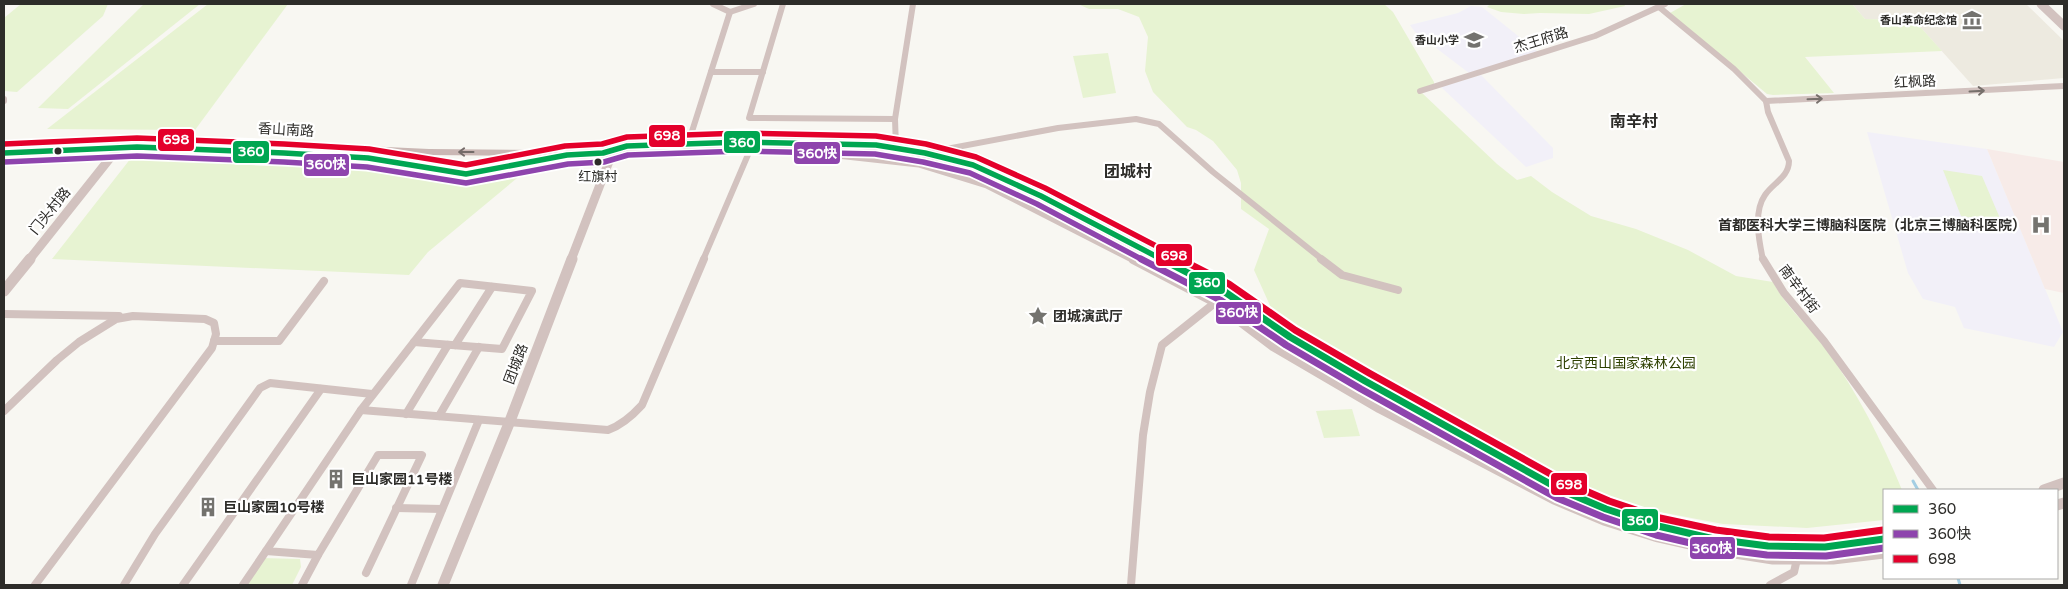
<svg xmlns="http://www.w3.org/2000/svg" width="2068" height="589" font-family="'Varela Round','Noto Sans SC',sans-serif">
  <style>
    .built { fill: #edeae0 }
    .education { fill: #f2f0f8 }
    .medical { fill: #f7ebe8 }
    .green { fill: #e7f3d2 }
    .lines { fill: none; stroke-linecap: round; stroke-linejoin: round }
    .stream { stroke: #a4cee3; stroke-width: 3 }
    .minor-far1 { stroke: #d2c2bf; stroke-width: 6 }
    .minor { stroke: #d2c2bf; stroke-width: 8 }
    .tertiary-far1 { stroke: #d2c2bf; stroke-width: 9 }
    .tertiary { stroke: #d2c2bf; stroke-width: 11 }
    .secondary { fill: #cab7b4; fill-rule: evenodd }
    .bus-1-far1-casing { stroke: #fff; stroke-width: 9 }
    .bus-1-casing { stroke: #fff; stroke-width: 11 }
    .bus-2-far1-casing { stroke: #fff; stroke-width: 9 }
    .bus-2-casing { stroke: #fff; stroke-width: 11 }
    .bus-3-far1-casing { stroke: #fff; stroke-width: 9 }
    .bus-3-casing { stroke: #fff; stroke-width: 11 }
    .bus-1-far1 { stroke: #00a651; stroke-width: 5.5 }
    .bus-1 { stroke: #00a651; stroke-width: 7 }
    .bus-2-far1 { stroke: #8e44ad; stroke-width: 5.5 }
    .bus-2 { stroke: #8e44ad; stroke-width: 7 }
    .bus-3-far1 { stroke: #e4002b; stroke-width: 5.5 }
    .bus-3 { stroke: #e4002b; stroke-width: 7 }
    .oneway { stroke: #77706c }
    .oneway2 { stroke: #746b68 }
    .bus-dot { fill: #2d2c29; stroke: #fff; stroke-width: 2 }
    .labels { text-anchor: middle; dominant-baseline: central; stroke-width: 4.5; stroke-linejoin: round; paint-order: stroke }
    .far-poi-label { font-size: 11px; font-weight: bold; fill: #2d2c29; stroke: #fff; text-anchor: end }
    .bus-label { font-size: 13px; fill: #2d2c29; stroke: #fff }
    .street-label { font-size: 14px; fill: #2d2c29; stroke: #fff }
    .poi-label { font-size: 14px; font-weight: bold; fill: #2d2c29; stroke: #fff; text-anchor: start }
    .park-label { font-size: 14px; fill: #2f4102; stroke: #fff }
    .quarter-label { font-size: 16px; font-weight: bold; fill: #2d2c29; stroke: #fff }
    .line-badge { stroke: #fff; stroke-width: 2 }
    .badge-label { font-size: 14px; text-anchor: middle; font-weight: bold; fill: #fff }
  </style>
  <rect width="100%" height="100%" fill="#f8f7f2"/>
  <!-- built -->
  <path class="built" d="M 1852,4 L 2026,4 L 2064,41 L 2064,78 L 1973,86 L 1914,20 L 1865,19 Z"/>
  <!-- education -->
  <g class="education">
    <path d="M 1471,6 L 1482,7 L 1538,52 L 1469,73 L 1415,32 L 1410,25 L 1458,13 Z"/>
    <path d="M 1481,75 L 1553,148 L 1553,158 L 1526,167 L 1441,87 Z"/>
    <path d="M 1867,132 L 1987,149 L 2063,332 L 2054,347 L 1964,328 L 1955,307 L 1923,299 L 1908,273 Z"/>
  </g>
  <!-- medical -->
  <path class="medical" d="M 1987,149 L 2064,162 L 2064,293 L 2045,289 Z"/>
  <!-- green -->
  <g class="green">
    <path d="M 21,4 L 108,4 L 103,16 L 17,92 L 4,91 L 4,18 Z"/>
    <path d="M 144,4 L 200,4 L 68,109 L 38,108 Z"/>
    <path d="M 208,4 L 288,4 L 195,130 L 47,129 Z"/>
    <path d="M 1078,4 L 1384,4 L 1393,12 L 1434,82 L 1434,88 L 1421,92 L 1497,164 L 1517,180 L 1531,176 L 1552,192 L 1591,216 L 1636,229 L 1688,250 L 1736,276 L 1773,282 C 1786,307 1808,325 1825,348 C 1857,391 1882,441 1902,490 L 1884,490 L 1884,520 L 1807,528 L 1723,524 L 1644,509 L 1567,479 L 1354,360 L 1272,310 L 1254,270 L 1269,229 L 1241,209 L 1241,183 L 1237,170 L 1213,141 L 1196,130 L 1187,127 L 1153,92 L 1145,71 L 1148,37 L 1139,17 L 1118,9 L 1089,9 Z"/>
    <path d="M 1490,4 L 1624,4 L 1625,6 L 1589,14 L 1540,13 L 1524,14 L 1501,12 L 1487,7 Z"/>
    <path d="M 1686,4 L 1852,4 L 1865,19 L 1914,20 L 1942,51 L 1805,57 L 1834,93 L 1773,95 L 1767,94 L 1670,13 Z"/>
    <path d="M 1108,53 L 1116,93 L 1083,98 L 1073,56 Z"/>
    <path d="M 184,153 L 363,165 L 461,185 L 522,174 L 428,252 L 409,275 L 52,259 L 131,158 Z"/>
    <path d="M 1943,170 L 1982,176 L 2002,223 L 1961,216 Z"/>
    <path d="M 1352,409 L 1360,436 L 1324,438 L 1316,411 Z"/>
    <path d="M 261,558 L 300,559 L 301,567 L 292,585 L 245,585 Z"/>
  </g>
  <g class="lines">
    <!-- stream -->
    <g class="stream">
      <path d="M 1913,481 L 1918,490"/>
      <path d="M 1958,578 L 1960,585"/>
    </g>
    <!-- minor-far1 -->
    <g class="minor-far1">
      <path d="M 713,4 L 730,12 L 754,4"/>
      <path d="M 783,4 L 749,118 L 895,119"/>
      <path d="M 1659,7 L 1734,69 L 1766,101 L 1768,112 L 1789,161 C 1789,177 1773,183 1765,195 C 1753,212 1759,241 1763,260"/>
      <path d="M 711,72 L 763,72"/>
      <path d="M 1420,91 L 1595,36 L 1665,4"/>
      <path d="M 4,99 L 4,101"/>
      <path d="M 1766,101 L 2064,86"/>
      <path d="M 688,144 L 730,12"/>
      <path d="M 896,147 L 895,119 L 913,4"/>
      <path d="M 925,153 L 1058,128 L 1136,119 L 1159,124 L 1213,172 L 1323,260"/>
      <path d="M 703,260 L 750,150"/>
    </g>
    <!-- minor -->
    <g class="minor">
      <path d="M 1321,259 L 1342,275 L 1398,290"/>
      <path d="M 1763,259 L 1784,293 L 1824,341 L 1933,490"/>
      <path d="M 460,283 L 532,291 L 502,349 L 414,342 Z"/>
      <path d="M 4,314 L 119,316"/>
      <path d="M 214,341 L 279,341 L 324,281"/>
      <path d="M 455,345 L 492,287"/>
      <path d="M 361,410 L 414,342"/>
      <path d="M 4,411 L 57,360 L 79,342 L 116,319 L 133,316 L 205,319 L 214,323 L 216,334 L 212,348 L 35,585"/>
      <path d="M 406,414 L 448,345"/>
      <path d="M 439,416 L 479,347"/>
      <path d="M 396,508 L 442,509"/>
      <path d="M 366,573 L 422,455 L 378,455 L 318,555 L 266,551 L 361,410 L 608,430 C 622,425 632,416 642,405 L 704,259"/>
      <path d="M 124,585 L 155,534 L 260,388 L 270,383 L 372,394"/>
      <path d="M 183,585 L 321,389"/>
      <path d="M 243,585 L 266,551"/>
      <path d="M 302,585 L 318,555"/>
      <path d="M 411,585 L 479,420"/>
      <path d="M 1131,585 L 1143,435 L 1150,392 L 1162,345 L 1216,302 L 1225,292"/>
      <path d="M 1770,585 L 1794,572 L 1797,559"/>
    </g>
    <!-- tertiary-far1 -->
    <g class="tertiary-far1">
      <path d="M 2041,4 L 2064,26"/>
      <path d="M 614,151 L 625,154 L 750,150 L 828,153 L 919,163 L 987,184 L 1136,260"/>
      <path d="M 567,155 L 603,153 L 627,146 L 742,142 L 806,142 L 896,147 L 973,165 L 1041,196 L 1163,260"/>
      <path d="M 29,260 L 118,148"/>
      <path d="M 571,260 L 613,151"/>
    </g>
    <!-- tertiary -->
    <g class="tertiary">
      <path d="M 1134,259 L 1216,302 L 1274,346 L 1380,408 L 1554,499 L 1604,520 L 1658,537 L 1716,550 L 1773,559 L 1833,559 L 1884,553"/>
      <path d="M 1161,259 L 1225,292 L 1290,337 L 1365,381 L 1561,490 L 1606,509 L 1658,526 L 1714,539 L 1768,546 L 1825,547 L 1884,539"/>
      <path d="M 4,291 L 30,259"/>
      <path d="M 2044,490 L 2064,483"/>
      <path d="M 2057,505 L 2064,503"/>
      <path d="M 443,585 L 510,421 L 572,259"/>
    </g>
    <!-- secondary -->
    <g class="secondary">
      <path d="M 170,135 L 260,141 L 265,144 L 260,147 L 170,141 L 4,146 L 4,140 Z"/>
      <path d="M 137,144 L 368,155 L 466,171 L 543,156 L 429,155 L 344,151 L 339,148 L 344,145 L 429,149 L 555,150 L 560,153 L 571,153 L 572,155 L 567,158 L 466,177 L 368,161 L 284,156 L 137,150 L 4,156 L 4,150 Z"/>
    </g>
    <defs>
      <path id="bus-1-far1" d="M 4,153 L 137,147 L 284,153 L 368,158 L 466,174 L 567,155 L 603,153 L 627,146 L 742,142 L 876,145 L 925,153 L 973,165 L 1041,196 L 1163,260"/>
      <path id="bus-1" d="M 1161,259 L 1225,292 L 1290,337 L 1365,381 L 1561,490 L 1606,509 L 1658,526 L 1714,539 L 1768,546 L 1825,547 L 1884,539"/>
      <path id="bus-2-far1" d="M 4,162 L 137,156 L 284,162 L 367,167 L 466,183 L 568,164 L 604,162 L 628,155 L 742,151 L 875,154 L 923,162 L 970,173 L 1037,204 L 1143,260"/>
      <path id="bus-2" d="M 1141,259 L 1220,300 L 1286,345 L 1361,389 L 1557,498 L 1603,517 L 1656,535 L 1712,548 L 1767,555 L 1826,556 L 1884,548"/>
      <path id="bus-3-far1" d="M 4,144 L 137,138 L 284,144 L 369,149 L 466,165 L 565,146 L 602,144 L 627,137 L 742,133 L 876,136 L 926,144 L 976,157 L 1045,188 L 1183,260"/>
      <path id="bus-3" d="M 1180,259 L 1229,284 L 1295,330 L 1369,373 L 1565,482 L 1609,501 L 1660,518 L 1716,530 L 1769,537 L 1824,538 L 1883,530"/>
    </defs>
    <!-- bus-1-far1 casing -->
    <use href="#bus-1-far1" class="bus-1-far1-casing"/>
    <!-- bus-1 casing -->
    <use href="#bus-1" class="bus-1-casing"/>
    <!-- bus-2-far1 casing -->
    <use href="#bus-2-far1" class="bus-2-far1-casing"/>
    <!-- bus-2 casing -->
    <use href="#bus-2" class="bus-2-casing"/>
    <!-- bus-3-far1 casing -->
    <use href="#bus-3-far1" class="bus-3-far1-casing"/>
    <!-- bus-3 casing -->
    <use href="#bus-3" class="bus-3-casing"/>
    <!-- bus-1-far1 -->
    <use href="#bus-1-far1" class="bus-1-far1"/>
    <!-- bus-1 -->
    <use href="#bus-1" class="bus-1"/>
    <!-- bus-2-far1 -->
    <use href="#bus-2-far1" class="bus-2-far1"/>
    <!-- bus-2 -->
    <use href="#bus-2" class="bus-2"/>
    <!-- bus-3-far1 -->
    <use href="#bus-3-far1" class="bus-3-far1"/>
    <!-- bus-3 -->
    <use href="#bus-3" class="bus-3"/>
  </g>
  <!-- one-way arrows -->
  <defs><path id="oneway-shaft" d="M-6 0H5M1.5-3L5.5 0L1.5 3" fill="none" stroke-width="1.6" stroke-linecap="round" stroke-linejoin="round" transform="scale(1.25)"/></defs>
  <g class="oneway">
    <use href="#oneway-shaft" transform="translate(1977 91) rotate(-3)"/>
    <use href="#oneway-shaft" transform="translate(1815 99) rotate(-2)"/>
  </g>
  <use class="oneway2" href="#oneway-shaft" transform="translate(466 152) rotate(180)"/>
  <!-- icons -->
  <defs>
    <symbol id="museum-bare" viewBox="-9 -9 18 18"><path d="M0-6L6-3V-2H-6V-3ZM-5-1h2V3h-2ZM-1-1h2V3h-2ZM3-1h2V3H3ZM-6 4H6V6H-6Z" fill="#74736f" stroke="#fff" stroke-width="2.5" paint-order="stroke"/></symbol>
    <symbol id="school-bare" viewBox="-9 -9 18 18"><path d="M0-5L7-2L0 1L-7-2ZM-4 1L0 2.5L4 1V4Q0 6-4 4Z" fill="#74736f" stroke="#fff" stroke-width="2.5" paint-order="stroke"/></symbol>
    <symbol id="hospital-bare" viewBox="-9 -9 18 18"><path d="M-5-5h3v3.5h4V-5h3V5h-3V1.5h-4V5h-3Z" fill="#74736f" stroke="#fff" stroke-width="2.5" paint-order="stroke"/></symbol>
    <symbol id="sight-bare" viewBox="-9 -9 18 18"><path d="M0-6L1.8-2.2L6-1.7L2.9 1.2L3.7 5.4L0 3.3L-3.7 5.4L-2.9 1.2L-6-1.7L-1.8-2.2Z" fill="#74736f" stroke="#fff" stroke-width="2.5" paint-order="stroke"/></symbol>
    <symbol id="building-bare" viewBox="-9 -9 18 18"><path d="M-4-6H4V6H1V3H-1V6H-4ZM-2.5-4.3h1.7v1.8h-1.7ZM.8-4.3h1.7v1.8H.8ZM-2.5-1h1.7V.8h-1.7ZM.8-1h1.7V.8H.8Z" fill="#74736f" stroke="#fff" stroke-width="2.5" paint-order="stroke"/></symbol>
  </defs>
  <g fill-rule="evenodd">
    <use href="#museum-bare" x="1958" y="6" width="28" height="28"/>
    <use href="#school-bare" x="1460" y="26" width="28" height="28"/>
    <use href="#hospital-bare" x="2027" y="211" width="28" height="28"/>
    <use href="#sight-bare" x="1024" y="302" width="28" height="28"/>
    <use href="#building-bare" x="322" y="465" width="28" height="28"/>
    <use href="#building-bare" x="194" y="493" width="28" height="28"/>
  </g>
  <!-- markers -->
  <g class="bus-dot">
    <circle cx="58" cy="151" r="4.5"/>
    <circle cx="598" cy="162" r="4.5"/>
  </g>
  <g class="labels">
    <!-- far-poi labels -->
    <g class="far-poi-label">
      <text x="1957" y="20">香山革命纪念馆</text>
      <text x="1459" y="40">香山小学</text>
    </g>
    <!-- bus labels -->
    <g class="bus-label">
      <text x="598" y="177">红旗村</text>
    </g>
    <!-- street labels -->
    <g class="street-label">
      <text transform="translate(1541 40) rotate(-17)">杰王府路</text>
      <text transform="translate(1915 82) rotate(-3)">红枫路</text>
      <text transform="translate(286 130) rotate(3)">香山南路</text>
      <text transform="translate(50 211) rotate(-51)">门头村路</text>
      <text transform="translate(1799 289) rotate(53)">南辛村街</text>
      <text transform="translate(516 364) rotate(-69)">团城路</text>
    </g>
    <!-- poi labels -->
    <g class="poi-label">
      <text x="2026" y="225" text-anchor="end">首都医科大学三博脑科医院（北京三博脑科医院）</text>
      <text x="1053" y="316">团城演武厅</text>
      <text x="351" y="479">巨山家园11号楼</text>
      <text x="223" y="507">巨山家园10号楼</text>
    </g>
    <!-- park labels -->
    <g class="park-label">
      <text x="1626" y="363">北京西山国家森林公园</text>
    </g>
    <!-- quarter labels -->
    <g class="quarter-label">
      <text x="1634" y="122">南辛村</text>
      <text x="1128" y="172">团城村</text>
    </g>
  </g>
  <g class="line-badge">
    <rect x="648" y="124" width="38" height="24" rx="5" fill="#e4002b"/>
    <rect x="157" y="128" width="38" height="24" rx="5" fill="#e4002b"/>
    <rect x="723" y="130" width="38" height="24" rx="5" fill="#00a651"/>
    <rect x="232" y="140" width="38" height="24" rx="5" fill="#00a651"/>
    <rect x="793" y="141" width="48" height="24" rx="5" fill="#8e44ad"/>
    <rect x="303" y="153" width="47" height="24" rx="5" fill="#8e44ad"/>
    <rect x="1155" y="243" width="38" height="24" rx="5" fill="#e4002b"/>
    <rect x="1188" y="271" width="38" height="24" rx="5" fill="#00a651"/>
    <rect x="1215" y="301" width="47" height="24" rx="5" fill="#8e44ad"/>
    <rect x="1550" y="472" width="38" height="24" rx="5" fill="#e4002b"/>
    <rect x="1621" y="508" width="38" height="24" rx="5" fill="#00a651"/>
    <rect x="1689" y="536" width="47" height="24" rx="5" fill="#8e44ad"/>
  </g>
  <g class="badge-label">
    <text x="667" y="140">698</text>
    <text x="176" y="144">698</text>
    <text x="742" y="147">360</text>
    <text x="251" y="156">360</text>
    <text x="817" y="158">360快</text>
    <text x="326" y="169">360快</text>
    <text x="1174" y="260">698</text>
    <text x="1207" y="287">360</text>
    <text x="1238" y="317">360快</text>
    <text x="1569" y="489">698</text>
    <text x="1640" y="525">360</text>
    <text x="1712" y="553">360快</text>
  </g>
  <!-- border -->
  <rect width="2068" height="589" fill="none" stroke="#2d2c29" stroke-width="10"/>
  <!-- legend -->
  <rect x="1883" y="489" width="175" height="90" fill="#ffffff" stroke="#ababa9"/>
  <rect x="1893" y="505" width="25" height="8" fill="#00a651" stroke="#ababa9"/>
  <text x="1928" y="514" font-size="15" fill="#2d2c29">360</text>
  <rect x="1893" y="530" width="25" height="8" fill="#8e44ad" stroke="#ababa9"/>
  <text x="1928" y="539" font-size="15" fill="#2d2c29">360快</text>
  <rect x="1893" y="555" width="25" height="8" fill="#e4002b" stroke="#ababa9"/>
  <text x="1928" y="564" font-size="15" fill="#2d2c29">698</text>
</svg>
